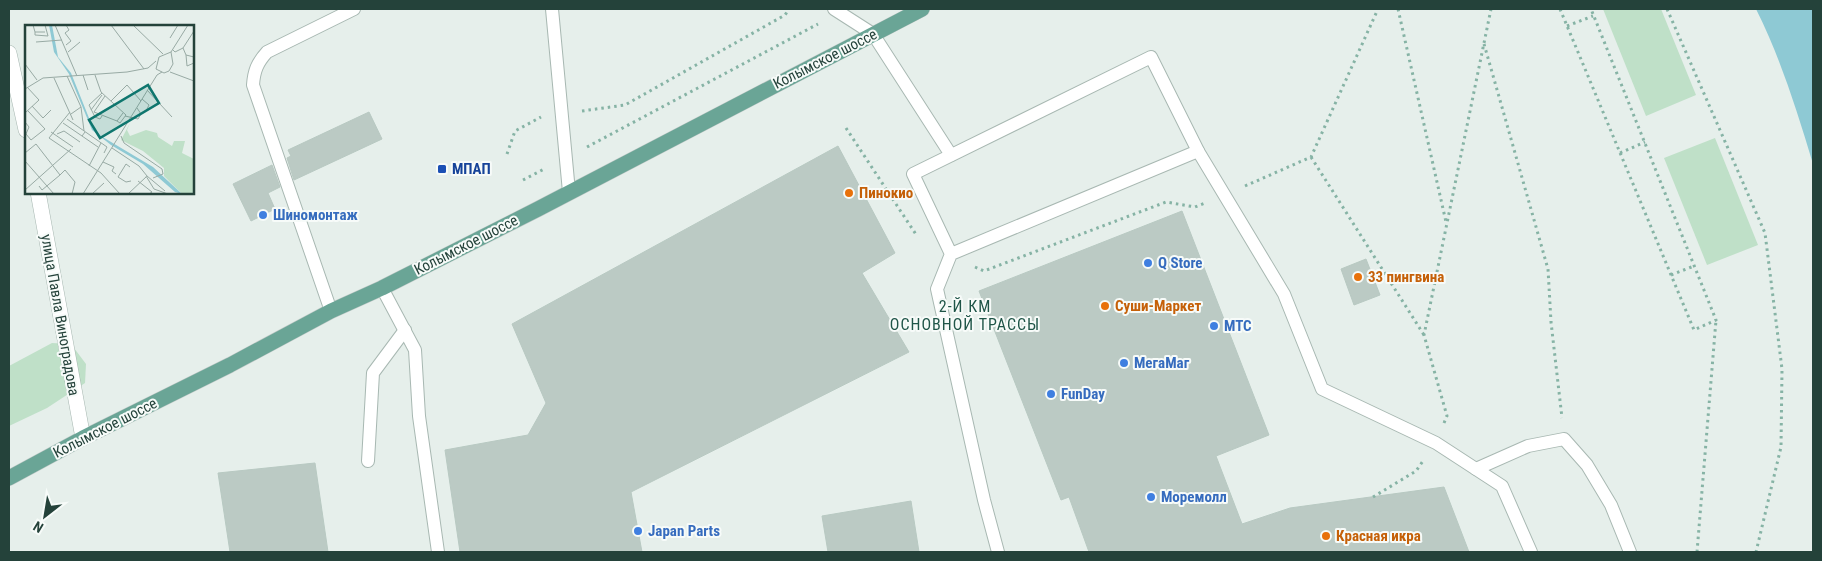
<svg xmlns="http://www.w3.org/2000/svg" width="1822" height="561" font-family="'Roboto Condensed',sans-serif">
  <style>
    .green { fill: #bfe0c8 }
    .water { fill: #8ec9d4 }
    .building { fill: #bbcac4; stroke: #b8c9c2 }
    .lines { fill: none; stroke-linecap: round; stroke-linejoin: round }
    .lane-casing { stroke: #a8b8b2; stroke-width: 14 }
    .street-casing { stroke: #a8b8b2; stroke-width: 16 }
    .primary-casing { stroke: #c2cac8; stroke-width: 16 }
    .path { stroke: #86b3a5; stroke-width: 3; stroke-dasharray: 2.5 4; stroke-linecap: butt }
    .lane { stroke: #fff; stroke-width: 12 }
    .street { stroke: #fff; stroke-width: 15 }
    .primary { stroke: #6aa596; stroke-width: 15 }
    .transit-dot { fill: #1a4fb4; stroke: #f7fbf9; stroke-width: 2 }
    .food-dot { fill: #e8710a; stroke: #f7fbf9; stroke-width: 2 }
    .shop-dot { fill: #3f7fe0; stroke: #f7fbf9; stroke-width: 2 }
    .labels { text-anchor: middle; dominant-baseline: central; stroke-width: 4; stroke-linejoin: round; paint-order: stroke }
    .street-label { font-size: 15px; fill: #24423a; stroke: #f7fbf9 }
    .transit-label { font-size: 15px; font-weight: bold; fill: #164399; stroke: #f7fbf9; text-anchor: start }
    .food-label { font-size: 15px; font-weight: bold; fill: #c56008; stroke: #f7fbf9; text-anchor: start }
    .shop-label { font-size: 15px; font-weight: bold; fill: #366cbe; stroke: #f7fbf9; text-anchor: start }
    .neighbourhood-label { font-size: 16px; letter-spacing: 1px; fill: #1f5548; stroke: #f7fbf9 }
    .inset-road { fill: none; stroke: #98aaa4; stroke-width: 1 }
    .view { fill: #0f766e; fill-opacity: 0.15; stroke: #0f766e; stroke-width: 2.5 }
    .inset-edge { fill: none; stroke: #24423a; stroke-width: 2.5 }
  </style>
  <rect width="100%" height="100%" fill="#e6efeb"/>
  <!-- green -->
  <g class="green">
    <path d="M 1603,9 L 1661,9 L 1696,95 L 1646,116 Z"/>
    <path d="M 1715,138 L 1758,245 L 1707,265 L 1664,158 Z"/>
    <path d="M 52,343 L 71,344 L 86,364 L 85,383 L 47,408 L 9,426 L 9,366 Z"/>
  </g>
  <!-- water -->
  <path class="water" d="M 1756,9 L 1812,9 L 1813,11 L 1813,164 C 1797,111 1781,59 1756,9 Z"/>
  <!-- building -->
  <g class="building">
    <path d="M 369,112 L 382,139 L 294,180 L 287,158 L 291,156 L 288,150 Z"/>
    <path d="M 838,146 L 895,253 L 862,273 L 909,352 L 631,492 L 642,552 L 460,552 L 445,450 L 528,435 L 546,403 L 512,324 Z"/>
    <path d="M 272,165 L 280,187 L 268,193 L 275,209 L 251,221 L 233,184 Z"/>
    <path d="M 1182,211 L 1269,435 L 1216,456 L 1242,524 L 1290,508 L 1444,487 L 1469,552 L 1089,552 L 1069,497 L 1061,500 L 979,291 Z"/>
    <path d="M 1366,259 L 1380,295 L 1354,305 L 1341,269 Z"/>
    <path d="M 315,463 L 328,552 L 230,552 L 218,473 Z"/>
    <path d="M 911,501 L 919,552 L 828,552 L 822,516 Z"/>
  </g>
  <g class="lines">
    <defs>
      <g id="lane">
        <path d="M 552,9 L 569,192"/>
        <path d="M 834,9 L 873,34 L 951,155"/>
        <path d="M 1198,151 L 1284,294 L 1322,389 L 1436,443 L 1502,486 L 1531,552"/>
        <path d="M 951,254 L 913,174 L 1151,57 L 1198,151 L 951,254 L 937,289 L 984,500 L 998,552"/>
        <path d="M 382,288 L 415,350 L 419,416 L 438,552"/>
        <path d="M 331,311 L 253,85 C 254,71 257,63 267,52 L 354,9"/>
        <path d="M 368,461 L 373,373 L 405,330"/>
        <path d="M 1476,469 L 1528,446 L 1564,439 L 1587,465 L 1611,505 L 1630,552"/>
      </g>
      <g id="street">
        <path d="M 9,53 L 26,130"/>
        <path d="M 38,192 L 83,438"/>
      </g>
      <path id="primary" d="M 9,478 L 83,438 L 230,365 L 331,311 L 382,288 L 538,209 L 922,9"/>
    </defs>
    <!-- lane casing -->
    <use href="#lane" class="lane-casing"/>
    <!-- street casing -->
    <use href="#street" class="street-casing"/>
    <!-- primary casing -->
    <use href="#primary" class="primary-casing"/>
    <!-- path -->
    <g class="path">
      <path d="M 1398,9 L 1446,222"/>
      <path d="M 1560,9 L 1694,330 L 1716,320 L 1591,9"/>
      <path d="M 1667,9 L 1765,233 L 1782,369 L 1781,447 L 1756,552"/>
      <path d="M 1567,26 L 1593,16"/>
      <path d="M 1484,44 L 1548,269 L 1551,322 L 1562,418"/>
      <path d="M 582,111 L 625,105 L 785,15 L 789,9"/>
      <path d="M 846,128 L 917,236"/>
      <path d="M 587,147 L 818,24"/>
      <path d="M 1620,153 L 1645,142"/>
      <path d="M 507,154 L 515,131 L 541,117"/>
      <path d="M 1311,157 L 1424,335"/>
      <path d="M 523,180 L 546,168"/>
      <path d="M 1245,186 L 1311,157 L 1378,9"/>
      <path d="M 975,267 L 984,271 L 1166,202 L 1195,207 L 1205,203"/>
      <path d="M 1671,275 L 1694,266"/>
      <path d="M 1444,423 L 1447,416 L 1424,335 L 1491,9"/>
      <path d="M 1373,497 L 1416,471 L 1423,461"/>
      <path d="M 1697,552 L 1716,320"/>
    </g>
    <!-- lane -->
    <use href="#lane" class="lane"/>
    <!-- street -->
    <use href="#street" class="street"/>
    <!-- primary -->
    <use href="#primary" class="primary"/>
  </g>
  <!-- markers -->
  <rect class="transit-dot" x="437" y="164" width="10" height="10" rx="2.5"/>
  <g class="food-dot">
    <circle cx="849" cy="193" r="5"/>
    <circle cx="1358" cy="277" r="5"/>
    <circle cx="1105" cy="306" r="5"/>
    <circle cx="1326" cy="536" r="5"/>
  </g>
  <g class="shop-dot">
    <circle cx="263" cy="215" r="5"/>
    <circle cx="1148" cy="263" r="5"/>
    <circle cx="1214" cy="326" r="5"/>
    <circle cx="1124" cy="363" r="5"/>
    <circle cx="1051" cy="394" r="5"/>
    <circle cx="1151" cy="497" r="5"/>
    <circle cx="638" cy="531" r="5"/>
  </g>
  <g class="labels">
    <!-- street labels -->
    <g class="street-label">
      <text transform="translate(825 59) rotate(-27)">Колымское шоссе</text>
      <text transform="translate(466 245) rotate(-27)">Колымское шоссе</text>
      <text transform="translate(60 315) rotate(80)">улица Павла Виноградова</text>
      <text transform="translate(105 428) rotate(-27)">Колымское шоссе</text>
    </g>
    <!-- transit labels -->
    <g class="transit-label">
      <text x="452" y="169">МПАП</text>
    </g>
    <!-- food labels -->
    <g class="food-label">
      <text x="859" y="193">Пинокио</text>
      <text x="1368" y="277">33 пингвина</text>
      <text x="1115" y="306">Суши-Маркет</text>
      <text x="1336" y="536">Красная икра</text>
    </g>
    <!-- shop labels -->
    <g class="shop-label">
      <text x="273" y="215">Шиномонтаж</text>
      <text x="1158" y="263">Q Store</text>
      <text x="1224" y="326">МТС</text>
      <text x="1134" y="363">МегаМаг</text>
      <text x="1061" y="394">FunDay</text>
      <text x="1161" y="497">Моремолл</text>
      <text x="648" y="531">Japan Parts</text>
    </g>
    <!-- neighbourhood labels -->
    <g class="neighbourhood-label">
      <text x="965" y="306">2-Й КМ<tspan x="965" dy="18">ОСНОВНОЙ ТРАССЫ</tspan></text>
    </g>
  </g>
  <!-- overview -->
  <g transform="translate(25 25)">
    <rect width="169" height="169" fill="#e6efeb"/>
    <path d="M 105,98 L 102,105 L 105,111 L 121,105 L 132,108 L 133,112 L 147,121 L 149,116 L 160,116 L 157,128 L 169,134 L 169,169 L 157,169 L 139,151 L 139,143 L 118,126 L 96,115 Z" fill="#bfe0c8"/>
    <path d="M 24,0 L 27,0 L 33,32 L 46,48 L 68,103 L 76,111 L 128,142 L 157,169 L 150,167 L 118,139 L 86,120 L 67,105 L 44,49 L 29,27 Z" fill="#8ec9d4"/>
    <path class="inset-road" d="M 8,0 L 10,7 L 20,7M 30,0 L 52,51M 86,0 L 119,44M 108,0 L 138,29M 10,7 L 10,10 L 23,11 L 20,0M 145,13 L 153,0M 11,17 L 37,15M 41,20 L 46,16 L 40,8 L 44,5 L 41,0M 158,23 L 161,30 L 169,32M 148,25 L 150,27 L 158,23 L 169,6M 43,27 L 55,17M 146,27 L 134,32 L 131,44 L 139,48 L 144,46 L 148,39 L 146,27 L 163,0M 161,30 L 162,41 L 169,38M 0,39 L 12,55M 145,47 L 169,56M 58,50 L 63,65M 70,50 L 76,67 L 101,90 L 95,98 L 92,96 L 98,88M 42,51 L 56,82 L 46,89M 29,53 L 48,95M 0,64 L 18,53 L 102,47 L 123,43 L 131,36M 122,65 L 147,92M 77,68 L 64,80 L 70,92 L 75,94 L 77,91M 80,71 L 69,87 L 92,96M 117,74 L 124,80 L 121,86M 86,76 L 102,60 L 116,76M 7,81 L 18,93 L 26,85M 56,82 L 59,106M 66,85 L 77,70M 45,87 L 24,113 L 76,148 L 95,169M 0,88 L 14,75 L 2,62M 100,91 L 113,94 L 116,89 L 112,83M 42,94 L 82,122 L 79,128M 0,97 L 4,102 L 1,109 L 6,115 L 20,104 L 3,86M 38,98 L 57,111 L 60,107M 26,107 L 48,122M 32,109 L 39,106 L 55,117M 57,111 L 73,122M 96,111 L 99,118 L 137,144 L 138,149 L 128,153M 87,123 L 114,141 L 122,151M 0,128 L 11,119 L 35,150 L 40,145 L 50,157 L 47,169M 0,136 L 29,169M 78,137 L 89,142 L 87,146 L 91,149M 64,141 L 76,118M 105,142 L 101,139 L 93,152 L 101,157 L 106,156M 121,151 L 129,164 L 143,169M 122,151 L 140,166M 113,156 L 127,167 L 124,169M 14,161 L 17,165 L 35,150M 0,165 L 46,124M 58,169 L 132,50 L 137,47M 67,169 L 79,158M 103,169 L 121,152"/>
    <path class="view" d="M 123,60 L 134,78 L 75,113 L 64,95 Z"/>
    <rect width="169" height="169" class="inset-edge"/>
  </g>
  <!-- border -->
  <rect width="1822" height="561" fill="none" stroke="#24423a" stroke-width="20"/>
  <!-- north arrow -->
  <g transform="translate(45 516) rotate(211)" stroke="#f7fbf9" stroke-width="4" paint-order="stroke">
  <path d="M0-4L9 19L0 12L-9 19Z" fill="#24423a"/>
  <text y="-8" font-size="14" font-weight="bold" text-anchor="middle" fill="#24423a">N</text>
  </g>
</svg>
